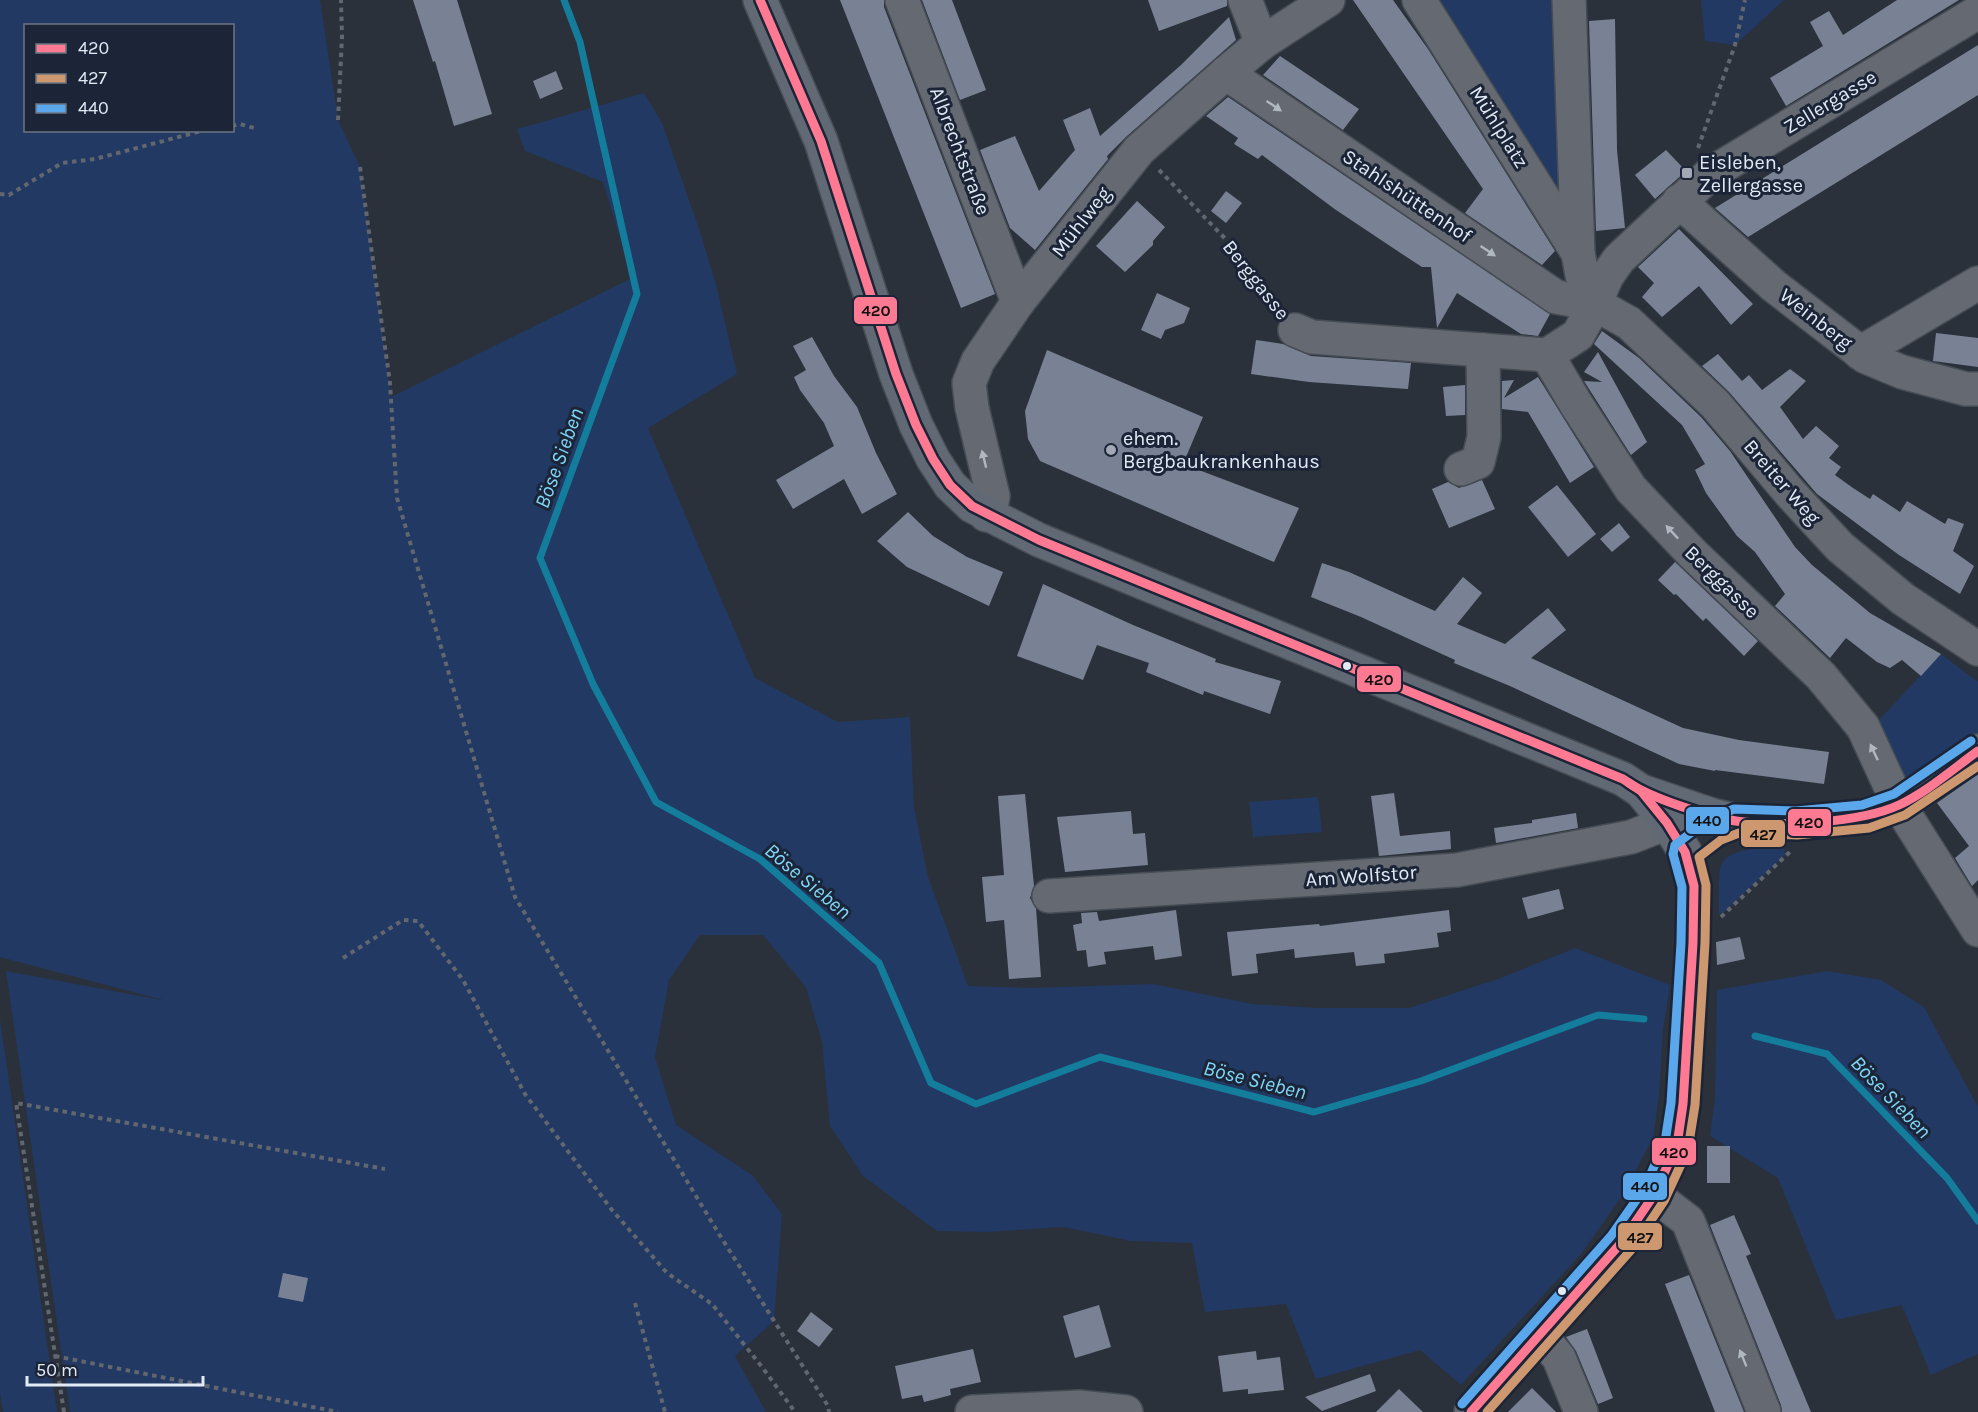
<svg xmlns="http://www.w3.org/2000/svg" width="1978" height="1412" font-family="Karla,sans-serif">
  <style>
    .green { fill: #223963; fill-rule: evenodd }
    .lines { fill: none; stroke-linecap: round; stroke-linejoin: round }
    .stream { stroke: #137d9b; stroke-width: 7 }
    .building { fill: #798294 }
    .minor-casing { stroke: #464c54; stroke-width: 36 }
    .major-casing { stroke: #464c54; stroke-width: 36 }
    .path { stroke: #62676f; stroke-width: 4; stroke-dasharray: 4.5 4.5; stroke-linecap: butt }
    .minor { stroke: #656a72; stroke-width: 33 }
    .major { stroke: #616974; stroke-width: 33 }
    .bus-1-casing { stroke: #1b2537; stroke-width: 14 }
    .bus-2-casing { stroke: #1b2537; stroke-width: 14 }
    .bus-3-casing { stroke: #1b2537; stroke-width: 14 }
    .bus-1 { stroke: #fe7a93; stroke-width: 9 }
    .bus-2 { stroke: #cd976f; stroke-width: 9 }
    .bus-3 { stroke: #5aa8eb; stroke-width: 9 }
    .oneway { fill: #b0b7c1 }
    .poi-dot { fill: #a2a9b5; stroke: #1b2537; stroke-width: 2 }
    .bus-dot { fill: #e2eaf6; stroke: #1b2537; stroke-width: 2 }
    .labels { text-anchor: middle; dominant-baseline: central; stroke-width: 6; stroke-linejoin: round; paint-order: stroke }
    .street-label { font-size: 20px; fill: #e2eaf6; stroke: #1b2537 }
    .poi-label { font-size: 20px; fill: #e2eaf6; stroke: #1b2537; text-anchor: start }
    .water-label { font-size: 21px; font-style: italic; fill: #7fd6f6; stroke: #1b2537 }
    .line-badge { stroke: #1b2537; stroke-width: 2 }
    .pale-badge-label { font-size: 16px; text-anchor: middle; font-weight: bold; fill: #111 }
  </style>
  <rect width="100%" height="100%" fill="#2b313b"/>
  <!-- green -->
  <g class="green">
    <path d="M 0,0 L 320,0 L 338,120 L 360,167 L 391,397 L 632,278 L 603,182 L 525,151 L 517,129 L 644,93 L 662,123 L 698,226 L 716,284 L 737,374 L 648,428 L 755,678 L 838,722 L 910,717 L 914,807 L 928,877 L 968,986 L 1031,988 L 1153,984 L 1252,1004 L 1317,1008 L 1409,1008 L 1498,979 L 1575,948 L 1670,985 L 1663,1030 L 1659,1095 L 1653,1138 L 1622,1196 L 1581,1254 L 1461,1385 L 1420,1350 L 1316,1379 L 1286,1304 L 1205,1312 L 1192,1243 L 1131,1241 L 1064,1227 L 985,1232 L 937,1231 L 863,1176 L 830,1126 L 822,1042 L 806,987 L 763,935 L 700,935 L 669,980 L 655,1057 L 676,1125 L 752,1175 L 782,1214 L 774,1321 L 735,1356 L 766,1412 L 70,1412 L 6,971 L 167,1001 L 0,957 ZM 26,26 L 232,26 L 232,130 L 26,130 Z"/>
    <path d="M 1419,0 L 1569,0 L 1578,253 Z"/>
    <path d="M 1701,0 L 1784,0 L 1735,45 L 1705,41 Z"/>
    <path d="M 1941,654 L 1978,682 L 1978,736 L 1904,784 L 1878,721 Z"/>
    <path d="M 1318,797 L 1322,832 L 1253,837 L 1249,802 Z"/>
    <path d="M 1780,847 L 1784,849 L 1786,854 L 1722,914 L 1719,914 C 1719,903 1718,873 1721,865 C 1729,847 1763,849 1780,847 Z"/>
    <path d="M 1827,971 L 1881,980 L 1924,1007 L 1978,1107 L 1978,1354 L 1931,1375 L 1902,1305 L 1836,1320 L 1778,1178 L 1710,1136 L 1715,1098 L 1717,990 Z"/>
    <path d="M 0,1019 L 57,1412 L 3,1412 L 0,1393 Z"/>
  </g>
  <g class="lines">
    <!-- stream -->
    <g class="stream">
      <path d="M 564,0 L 580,42 L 637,294 L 540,558 L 593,684 L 656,802 L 760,859 L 879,963 L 931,1083 L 976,1104 L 1100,1057 L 1314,1112 L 1421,1081 L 1598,1015 L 1644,1019"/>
      <path d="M 1755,1036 L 1827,1054 L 1947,1178 L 1978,1221"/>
    </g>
  </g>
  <!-- building -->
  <g class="building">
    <path d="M 413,0 L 457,0 L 492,114 L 454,126 L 435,61 L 433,62 Z"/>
    <path d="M 840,0 L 884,0 L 884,7 L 995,294 L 961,308 Z"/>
    <path d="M 922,0 L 952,0 L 986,90 L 960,100 Z"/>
    <path d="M 1148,0 L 1227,0 L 1227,6 L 1159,31 Z"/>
    <path d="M 1353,0 L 1393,0 L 1428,49 L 1555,251 L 1542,265 L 1465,213 L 1483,189 Z"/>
    <path d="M 1897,0 L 1959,0 L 1786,106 L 1770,78 L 1823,46 L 1810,22 L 1829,11 L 1843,35 Z"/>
    <path d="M 1229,17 L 1236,40 L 1127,136 L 1107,156 L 1108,159 L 1035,250 L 1010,228 L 980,150 L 1015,136 L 1039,191 L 1075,150 L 1063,120 L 1090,108 L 1100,136 L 1181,65 Z"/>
    <path d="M 1615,19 L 1617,150 L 1625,228 L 1596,231 L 1589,21 Z"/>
    <path d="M 1978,45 L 1978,95 L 1844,178 L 1748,237 L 1715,208 Z"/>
    <path d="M 1280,56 L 1359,109 L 1343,130 L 1263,75 Z"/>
    <path d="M 556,71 L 563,89 L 540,99 L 533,81 Z"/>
    <path d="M 1228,97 L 1550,314 L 1538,336 L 1521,334 L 1457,293 L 1437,328 L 1431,267 L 1422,267 L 1402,254 L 1336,210 L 1262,155 L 1258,159 L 1234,144 L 1238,138 L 1206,116 Z"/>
    <path d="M 1666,150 L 1686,171 L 1655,199 L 1635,175 Z"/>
    <path d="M 1226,191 L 1242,203 L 1226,223 L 1211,211 Z"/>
    <path d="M 1137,201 L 1165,227 L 1153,241 L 1153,245 L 1125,272 L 1096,246 Z"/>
    <path d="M 1679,229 L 1753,304 L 1731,325 L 1699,286 L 1662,317 L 1642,297 L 1654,283 L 1638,267 Z"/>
    <path d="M 1157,293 L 1190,308 L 1184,323 L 1165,330 L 1161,339 L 1141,330 Z"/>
    <path d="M 1602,331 L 1639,358 L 1701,417 L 1730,451 L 1795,547 L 1812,565 L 1870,613 L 1941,654 L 1921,676 L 1902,660 L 1890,668 L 1877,662 L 1846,638 L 1830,658 L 1775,606 L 1785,594 L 1755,552 L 1737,536 L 1706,493 L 1695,470 L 1705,464 L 1682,425 L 1594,344 Z"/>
    <path d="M 1936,333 L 1978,338 L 1978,367 L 1933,361 Z"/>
    <path d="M 812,337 L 834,376 L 857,407 L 876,453 L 897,494 L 862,514 L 844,479 L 793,509 L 776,480 L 834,446 L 824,423 L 800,390 L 794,377 L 806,370 L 793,346 Z"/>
    <path d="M 1256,340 L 1283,344 L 1311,356 L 1411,363 L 1408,389 L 1309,382 L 1251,374 Z"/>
    <path d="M 1047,350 L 1203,417 L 1183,464 L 1299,508 L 1274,562 L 1040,461 L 1028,439 L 1025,411 Z"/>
    <path d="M 1598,352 L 1647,442 L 1631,455 L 1584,381 L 1602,382 L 1584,372 Z"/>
    <path d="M 1718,354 L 1742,381 L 1749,375 L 1762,390 L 1790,369 L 1806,381 L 1780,407 L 1803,439 L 1816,426 L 1839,446 L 1829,458 L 1841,467 L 1835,475 L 1853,488 L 1870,499 L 1873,494 L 1900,512 L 1907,501 L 1945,524 L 1948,518 L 1964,524 L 1953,551 L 1974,566 L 1960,594 L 1899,555 L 1817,494 L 1729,392 L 1702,366 Z"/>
    <path d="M 1538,377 L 1594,467 L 1570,483 L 1528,412 L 1502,409 L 1502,381 L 1514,380 L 1504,398 Z"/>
    <path d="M 1465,385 L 1465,415 L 1446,416 L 1443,387 Z"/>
    <path d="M 1482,480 L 1495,509 L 1449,528 L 1432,489 L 1448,482 L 1459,488 Z"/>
    <path d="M 1557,485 L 1596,534 L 1568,557 L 1528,507 Z"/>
    <path d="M 908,512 L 933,536 L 967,557 L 1003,572 L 989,606 L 907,567 L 877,541 Z"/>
    <path d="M 1619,523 L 1630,537 L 1612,552 L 1600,539 Z"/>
    <path d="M 1675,562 L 1758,641 L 1744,656 L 1706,618 L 1703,621 L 1676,594 L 1674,595 L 1658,580 Z"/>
    <path d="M 1322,563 L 1349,572 L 1435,611 L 1463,577 L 1482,593 L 1457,624 L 1505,644 L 1548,608 L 1566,630 L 1531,658 L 1683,728 L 1739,740 L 1829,752 L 1824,784 L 1715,770 L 1715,771 L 1679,764 L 1510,686 L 1454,663 L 1455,660 L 1361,617 L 1311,597 Z"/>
    <path d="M 1043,584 L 1133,625 L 1216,659 L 1215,662 L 1281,681 L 1270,714 L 1204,691 L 1203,695 L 1146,672 L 1149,663 L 1097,645 L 1083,680 L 1017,656 Z"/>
    <path d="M 1978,774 L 1978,880 L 1972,886 L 1955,858 L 1969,846 L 1937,803 Z"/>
    <path d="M 1394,793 L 1400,836 L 1450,831 L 1451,849 L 1379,856 L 1371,796 Z"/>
    <path d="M 1025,794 L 1034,886 L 1030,898 L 1036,908 L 1041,977 L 1009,979 L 1004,920 L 986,922 L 982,877 L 1004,875 L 998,796 Z"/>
    <path d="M 1131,811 L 1133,834 L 1145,833 L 1148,865 L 1065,872 L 1057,817 Z"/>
    <path d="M 1576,813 L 1578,828 L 1496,843 L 1494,828 L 1532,823 L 1532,820 Z"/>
    <path d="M 1559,889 L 1564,909 L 1528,919 L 1522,898 Z"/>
    <path d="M 1176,910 L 1182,956 L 1155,960 L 1153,946 L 1104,952 L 1106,964 L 1088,967 L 1086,950 L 1077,951 L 1073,925 L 1082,923 L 1081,913 L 1097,912 L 1099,921 Z"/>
    <path d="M 1449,910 L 1451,931 L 1437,933 L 1439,947 L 1384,954 L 1385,963 L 1356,966 L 1354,952 L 1295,958 L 1294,949 L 1256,954 L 1258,973 L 1232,976 L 1227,932 L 1319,924 L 1320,926 Z"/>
    <path d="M 1740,937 L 1745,959 L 1717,965 L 1716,942 Z"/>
    <rect x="1707" y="1146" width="23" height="37"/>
    <path d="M 1734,1215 L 1751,1254 L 1746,1256 L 1811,1412 L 1782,1412 L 1781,1405 L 1710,1225 Z"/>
    <path d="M 283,1273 L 308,1278 L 303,1302 L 278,1297 Z"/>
    <path d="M 1689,1275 L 1744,1412 L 1715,1412 L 1665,1284 Z"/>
    <path d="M 1099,1305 L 1111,1347 L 1075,1358 L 1063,1316 Z"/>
    <path d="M 811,1312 L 833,1329 L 819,1347 L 797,1331 Z"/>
    <path d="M 1587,1329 L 1613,1398 L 1598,1404 L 1576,1351 L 1566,1337 Z"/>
    <path d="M 973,1349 L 981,1382 L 950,1389 L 951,1395 L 936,1399 L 924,1402 L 922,1395 L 902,1399 L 895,1366 Z"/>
    <path d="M 1256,1351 L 1257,1360 L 1280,1357 L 1284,1390 L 1248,1394 L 1248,1389 L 1223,1392 L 1218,1356 Z"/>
    <path d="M 1370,1374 L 1376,1391 L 1322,1411 L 1305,1397 Z"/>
    <path d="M 1532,1388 L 1556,1412 L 1508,1412 Z"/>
    <path d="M 1399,1389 L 1423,1412 L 1376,1412 Z"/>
  </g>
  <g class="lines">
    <defs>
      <g id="minor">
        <path d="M 902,0 L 1018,302"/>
        <path d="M 1245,0 L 1262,43"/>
        <path d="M 1419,0 L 1578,253 L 1582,275 L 1595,304"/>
        <path d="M 1569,0 L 1578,253"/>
        <path d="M 1226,73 L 1556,297 L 1595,304 L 1629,323 L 1715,404 L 1791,494 L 1840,547 L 1903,599 L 1978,649"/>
        <path d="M 1679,201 L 1774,286 L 1866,357 L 1902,372 L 1966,389 L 1978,389"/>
        <path d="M 1295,330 L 1312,337 L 1547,355 L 1578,335 L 1595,304 L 1607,276 L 1619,259 L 1710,174 L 1978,12"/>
        <path d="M 1860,353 L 1978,283"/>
        <path d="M 1547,355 L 1576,404 L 1631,489 L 1693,554 L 1821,676 L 1863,727 L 1899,805 L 1978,930"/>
        <path d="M 1461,469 L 1478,462 L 1484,437 L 1483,350"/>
        <path d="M 986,515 L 992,502 L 993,496 L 972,408 L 969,383 L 978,361 L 1018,302 L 1139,150 L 1226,73 L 1262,43 L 1328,0"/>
        <path d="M 1049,896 L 1457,870 L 1631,837 L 1667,823"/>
        <path d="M 1654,1195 L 1688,1221 L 1764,1412"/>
        <path d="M 1540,1335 L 1559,1358 L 1581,1412"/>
        <path d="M 972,1412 L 1079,1407 L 1126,1412"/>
      </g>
      <g id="major">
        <path d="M 760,0 L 821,141 L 896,374 L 916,425 L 933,459 L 950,485 L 972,506 L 1039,540 L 1623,779 L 1641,791 L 1667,823 L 1685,852 L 1694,886 L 1693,943 L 1683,1104 L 1677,1145 L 1654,1195 L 1621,1243 L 1570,1302 L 1471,1412"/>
        <path d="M 1641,791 L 1712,815 L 1737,821 L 1796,823 L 1865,817 L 1899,805 L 1932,784 L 1978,751"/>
      </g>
    </defs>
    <!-- minor casing -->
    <use href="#minor" class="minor-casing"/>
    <!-- major casing -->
    <use href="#major" class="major-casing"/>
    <!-- path -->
    <g class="path">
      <path d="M 338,120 L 342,37 L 341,0"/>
      <path d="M 232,126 L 240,124 L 258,129"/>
      <path d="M 1698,148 L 1735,45 L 1745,0"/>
      <path d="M 360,167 L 390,383 L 397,498 L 515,897 L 719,1234 L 828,1406 L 829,1412"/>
      <path d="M 1159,170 L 1242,256 L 1280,309"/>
      <path d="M 0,194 L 9,195 L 62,163 L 95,159 L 205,130"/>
      <path d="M 1721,917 L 1792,850"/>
      <path d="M 343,958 L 403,920 L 418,921 L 463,980 L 525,1094 L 612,1210 L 667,1273 L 712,1304 L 762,1367 L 795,1412"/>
      <path d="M 635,1303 L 665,1412"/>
      <path d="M 55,1356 L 338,1412"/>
      <path d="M 64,1412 L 16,1103 L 385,1169"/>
    </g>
    <!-- minor -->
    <use href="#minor" class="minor"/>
    <!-- major -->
    <use href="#major" class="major"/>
    <defs>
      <g id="bus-1">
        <path d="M 760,0 L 821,141 L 896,374 L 916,425 L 933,459 L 950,485 L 972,506 L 1039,540 L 1623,779 L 1641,791 L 1667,823 L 1685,852 L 1694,886 L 1693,943 L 1683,1104 L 1677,1145 L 1654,1195 L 1621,1243 L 1471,1412"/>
        <path d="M 1629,783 C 1651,798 1709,817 1736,821 C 1778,827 1860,823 1899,805 C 1927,792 1953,769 1978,751"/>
      </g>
      <path id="bus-2" d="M 1487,1412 L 1631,1250 L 1664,1201 L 1688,1149 L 1695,1105 L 1705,943 L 1706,885 L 1699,857 L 1721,840 L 1739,833 L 1797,835 L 1869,828 L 1905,815 L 1978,766"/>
      <path id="bus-3" d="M 1462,1404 L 1611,1236 L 1644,1189 L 1665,1142 L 1671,1103 L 1681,943 L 1682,887 L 1673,854 L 1675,845 L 1709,819 L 1734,809 L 1796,811 L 1862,805 L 1894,794 L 1971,741"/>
    </defs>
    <!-- bus-1 casing -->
    <use href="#bus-1" class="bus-1-casing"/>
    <!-- bus-2 casing -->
    <use href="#bus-2" class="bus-2-casing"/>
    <!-- bus-3 casing -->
    <use href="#bus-3" class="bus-3-casing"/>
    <!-- bus-1 -->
    <use href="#bus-1" class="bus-1"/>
    <!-- bus-2 -->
    <use href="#bus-2" class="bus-2"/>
    <!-- bus-3 -->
    <use href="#bus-3" class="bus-3"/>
  </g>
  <!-- one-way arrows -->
  <defs><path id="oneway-solid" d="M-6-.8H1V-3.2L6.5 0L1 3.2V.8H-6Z" transform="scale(1.5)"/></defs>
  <g class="oneway">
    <use href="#oneway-solid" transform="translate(1274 106) rotate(34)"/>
    <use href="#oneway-solid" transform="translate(1488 251) rotate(34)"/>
    <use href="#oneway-solid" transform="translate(984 459) rotate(-104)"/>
    <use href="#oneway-solid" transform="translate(1672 532) rotate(-133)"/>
    <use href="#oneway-solid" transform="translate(1874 752) rotate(-115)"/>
    <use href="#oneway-solid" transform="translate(1743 1358) rotate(-112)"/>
  </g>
  <!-- markers -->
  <g class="poi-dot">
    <rect x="1681" y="167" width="12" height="12" rx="3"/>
    <circle cx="1111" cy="450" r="6"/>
  </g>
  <g class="bus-dot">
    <circle cx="1347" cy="666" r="5"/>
    <circle cx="1562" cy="1291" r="5"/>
  </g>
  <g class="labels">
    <!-- street labels -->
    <g class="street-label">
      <text transform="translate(1830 102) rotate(-31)">Zellergasse</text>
      <text transform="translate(1499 127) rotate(58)">Mühlplatz</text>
      <text transform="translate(960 151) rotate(69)">Albrechtstraße</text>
      <text transform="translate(1407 196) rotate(34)">Stahlshüttenhof</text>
      <text transform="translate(1081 222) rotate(-52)">Mühlweg</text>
      <text transform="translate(1256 280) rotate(52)">Berggasse</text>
      <text transform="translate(1816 319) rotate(38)">Weinberg</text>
      <text transform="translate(1782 482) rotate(49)">Breiter Weg</text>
      <text transform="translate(1722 582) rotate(44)">Berggasse</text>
      <text transform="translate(1361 876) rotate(-4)">Am Wolfstor</text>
    </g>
    <!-- poi labels -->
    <g class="poi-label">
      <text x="1699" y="162">Eisleben,<tspan x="1699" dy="23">Zellergasse</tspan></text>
      <text x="1123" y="438">ehem.<tspan x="1123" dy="23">Bergbaukrankenhaus</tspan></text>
    </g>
    <!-- water labels -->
    <g class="water-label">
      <text transform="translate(559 458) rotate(-70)">Böse Sieben</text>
      <text transform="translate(808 881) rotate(40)">Böse Sieben</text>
      <text transform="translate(1255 1080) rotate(14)">Böse Sieben</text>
      <text transform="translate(1891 1097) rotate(46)">Böse Sieben</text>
    </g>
  </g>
  <g class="line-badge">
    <rect x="853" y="296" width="45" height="29" rx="6" fill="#fe7a93"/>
    <rect x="1356" y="665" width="46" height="28" rx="6" fill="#fe7a93"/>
    <rect x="1685" y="806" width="45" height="29" rx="6" fill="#5aa8eb"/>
    <rect x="1787" y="808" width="45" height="29" rx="6" fill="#fe7a93"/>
    <rect x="1740" y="819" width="46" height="29" rx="6" fill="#cd976f"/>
    <rect x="1651" y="1137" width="46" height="29" rx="6" fill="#fe7a93"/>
    <rect x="1622" y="1172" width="46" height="29" rx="6" fill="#5aa8eb"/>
    <rect x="1617" y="1222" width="46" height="29" rx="6" fill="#cd976f"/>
  </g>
  <g class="pale-badge-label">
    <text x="876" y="316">420</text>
    <text x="1379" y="685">420</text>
    <text x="1707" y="826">440</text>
    <text x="1809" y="828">420</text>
    <text x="1763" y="840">427</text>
    <text x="1674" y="1158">420</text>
    <text x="1645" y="1192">440</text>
    <text x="1640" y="1243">427</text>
  </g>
  <!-- legend -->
  <rect x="24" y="24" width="210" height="108" fill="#1b2537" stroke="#6b7483" stroke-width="1.5"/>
  <rect x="36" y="44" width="30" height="9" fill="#fe7a93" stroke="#6b7483" stroke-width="1.5"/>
  <text x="78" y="54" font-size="18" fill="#e2eaf6">420</text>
  <rect x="36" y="74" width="30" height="9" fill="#cd976f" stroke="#6b7483" stroke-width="1.5"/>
  <text x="78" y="84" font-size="18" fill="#e2eaf6">427</text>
  <rect x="36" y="104" width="30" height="9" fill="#5aa8eb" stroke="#6b7483" stroke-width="1.5"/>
  <text x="78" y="114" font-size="18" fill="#e2eaf6">440</text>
  <!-- scale -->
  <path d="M27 1376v9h176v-9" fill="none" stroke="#e2eaf6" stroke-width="3"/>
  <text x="36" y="1376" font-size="18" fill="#e2eaf6" stroke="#1b2537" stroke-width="4.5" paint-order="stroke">50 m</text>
</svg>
